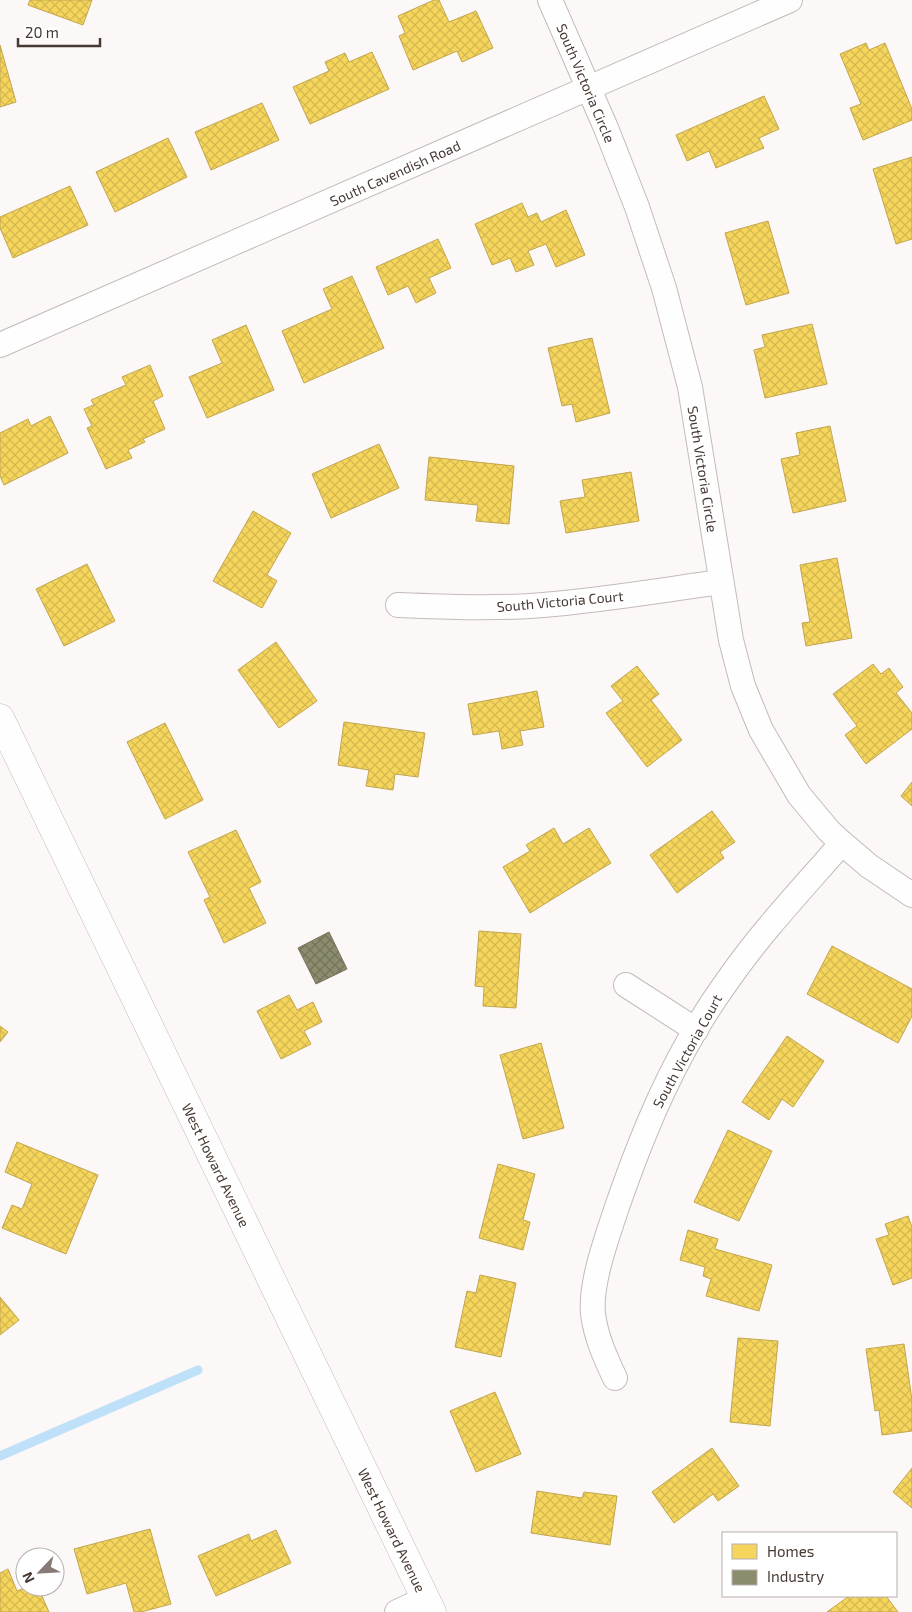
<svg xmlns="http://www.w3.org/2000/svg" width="912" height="1612" font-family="'Exo 2',sans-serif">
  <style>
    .homes { fill: url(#homes-cross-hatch); stroke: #c1a64f }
    .industry { fill: url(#industry-cross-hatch); stroke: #77735c }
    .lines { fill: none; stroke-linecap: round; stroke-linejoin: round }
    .stream { stroke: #bee0f8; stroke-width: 9 }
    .street-casing { stroke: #c3bbb8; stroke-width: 26 }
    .secondary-casing { stroke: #c3bbb8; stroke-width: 29 }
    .street { stroke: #fffefe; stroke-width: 24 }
    .secondary { stroke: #fffefe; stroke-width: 28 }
    .labels { text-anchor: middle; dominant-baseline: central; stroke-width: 5; stroke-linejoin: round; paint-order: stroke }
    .street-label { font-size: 14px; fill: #463832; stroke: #fff }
  </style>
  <defs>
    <pattern id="homes-cross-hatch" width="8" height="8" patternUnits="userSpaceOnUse" patternTransform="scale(1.25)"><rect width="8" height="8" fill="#f6d55c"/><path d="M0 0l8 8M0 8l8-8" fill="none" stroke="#d4b850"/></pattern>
    <pattern id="industry-cross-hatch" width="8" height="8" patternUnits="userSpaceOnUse" patternTransform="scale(1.25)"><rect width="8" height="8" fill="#8c8c6e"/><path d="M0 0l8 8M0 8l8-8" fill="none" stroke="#74735b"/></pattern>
  </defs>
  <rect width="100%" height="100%" fill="#fcf8f7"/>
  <!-- homes -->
  <g class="homes">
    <path d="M 30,0 L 92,0 L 83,25 L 28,5 Z"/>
    <path d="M 434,0 L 439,0 L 449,22 L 476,11 L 493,48 L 462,62 L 457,51 L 413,70 L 399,36 L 405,33 L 398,16 Z"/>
    <path d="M 866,43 L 869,50 L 885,43 L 912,109 L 912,120 L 863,140 L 850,108 L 861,104 L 840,54 Z"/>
    <path d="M 0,45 L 16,102 L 0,107 Z"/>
    <path d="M 372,52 L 389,89 L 310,124 L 293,87 L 329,71 L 325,62 L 345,53 L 349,62 Z"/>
    <path d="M 764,96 L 779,129 L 759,138 L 764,148 L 716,168 L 709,151 L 687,161 L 676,135 Z"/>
    <path d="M 262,103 L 279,140 L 211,170 L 195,132 Z"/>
    <path d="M 168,138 L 187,177 L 115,212 L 96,172 Z"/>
    <path d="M 912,157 L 912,239 L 896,244 L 873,169 Z"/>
    <path d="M 70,186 L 88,225 L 13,258 L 0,228 L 0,217 Z"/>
    <path d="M 522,203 L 528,217 L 537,213 L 541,222 L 566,210 L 585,255 L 556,267 L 546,244 L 528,251 L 534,265 L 516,272 L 510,258 L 492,265 L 475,224 Z"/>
    <path d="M 768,221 L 789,293 L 746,305 L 725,233 Z"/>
    <path d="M 438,239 L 451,268 L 429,278 L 436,293 L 416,303 L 408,286 L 388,295 L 376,267 Z"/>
    <path d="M 352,276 L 384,348 L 304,383 L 282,331 L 332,309 L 323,289 Z"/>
    <path d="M 812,324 L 827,384 L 765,398 L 754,350 L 765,347 L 762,335 Z"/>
    <path d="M 246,325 L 274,390 L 207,418 L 189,377 L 222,363 L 212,340 Z"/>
    <path d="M 592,338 L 610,413 L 576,422 L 572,404 L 562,406 L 548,348 Z"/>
    <path d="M 150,365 L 163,396 L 153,401 L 165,429 L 143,439 L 145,442 L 128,450 L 132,458 L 106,469 L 87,428 L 92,426 L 84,409 L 94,405 L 91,400 L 126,385 L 122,377 Z"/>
    <path d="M 50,416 L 68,453 L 4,485 L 0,476 L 0,433 L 28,419 L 31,426 Z"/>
    <path d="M 830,426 L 846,501 L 793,513 L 781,459 L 800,455 L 796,433 Z"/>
    <path d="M 379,444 L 399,488 L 331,518 L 312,474 Z"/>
    <path d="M 429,457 L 514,466 L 509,524 L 476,521 L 478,505 L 425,500 Z"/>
    <path d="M 631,472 L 639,521 L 566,533 L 560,501 L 585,497 L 582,480 Z"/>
    <path d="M 253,511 L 291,533 L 267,575 L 277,581 L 262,608 L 213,581 Z"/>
    <path d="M 837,558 L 852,638 L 806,646 L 802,623 L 810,622 L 800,565 Z"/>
    <path d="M 87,564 L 115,621 L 64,646 L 36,589 Z"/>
    <path d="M 276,642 L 317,701 L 279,728 L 238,670 Z"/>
    <path d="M 873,664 L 881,674 L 889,668 L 903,687 L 896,693 L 912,713 L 912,729 L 866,764 L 845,735 L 857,726 L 833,694 Z"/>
    <path d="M 637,666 L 659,694 L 651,700 L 682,740 L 647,767 L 606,713 L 623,701 L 611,686 Z"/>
    <path d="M 537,691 L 544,727 L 520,731 L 523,745 L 502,749 L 499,731 L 473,735 L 468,704 Z"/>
    <path d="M 344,722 L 425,733 L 418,777 L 395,774 L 393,790 L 366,786 L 369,770 L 338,765 Z"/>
    <path d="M 165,723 L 203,800 L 165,819 L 127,742 Z"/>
    <path d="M 912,782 L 912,806 L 901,796 Z"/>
    <path d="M 712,811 L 735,842 L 720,852 L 724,858 L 677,893 L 650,855 Z"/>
    <path d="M 554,828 L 563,844 L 589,828 L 611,863 L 530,913 L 503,867 L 530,851 L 526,845 Z"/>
    <path d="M 236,830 L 261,882 L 249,888 L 266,923 L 224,943 L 204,900 L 210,897 L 188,852 Z"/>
    <path d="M 479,931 L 521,934 L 516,1008 L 483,1006 L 484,987 L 475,986 Z"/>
    <path d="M 832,946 L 912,989 L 912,1016 L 898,1043 L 807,994 Z"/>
    <path d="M 289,995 L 297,1010 L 313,1002 L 322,1022 L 304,1031 L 311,1044 L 281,1059 L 257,1011 Z"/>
    <path d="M 0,1026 L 8,1032 L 0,1042 Z"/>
    <path d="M 787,1036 L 824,1061 L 793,1107 L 782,1099 L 769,1120 L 742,1102 Z"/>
    <path d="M 541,1043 L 564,1128 L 523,1139 L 500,1055 Z"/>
    <path d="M 728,1130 L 772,1151 L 739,1221 L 694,1202 Z"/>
    <path d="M 17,1142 L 98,1175 L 66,1254 L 2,1228 L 12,1205 L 22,1209 L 32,1184 L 5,1172 Z"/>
    <path d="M 498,1164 L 535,1174 L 523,1220 L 530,1222 L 523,1250 L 479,1238 Z"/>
    <path d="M 908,1216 L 912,1227 L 912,1278 L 893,1285 L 876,1239 L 889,1235 L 885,1224 Z"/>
    <path d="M 688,1230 L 718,1239 L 715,1249 L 772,1265 L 759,1311 L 706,1296 L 711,1279 L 703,1276 L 705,1267 L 680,1260 Z"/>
    <path d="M 480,1275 L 516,1283 L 501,1357 L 455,1347 L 467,1291 L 476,1293 Z"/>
    <path d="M 0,1297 L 19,1320 L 0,1335 Z"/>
    <path d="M 738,1338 L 778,1341 L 770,1426 L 730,1422 Z"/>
    <path d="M 904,1344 L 912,1400 L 912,1431 L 882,1435 L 879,1410 L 875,1411 L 866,1349 Z"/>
    <path d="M 495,1392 L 521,1454 L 476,1472 L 450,1411 Z"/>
    <path d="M 712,1448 L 739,1486 L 718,1501 L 713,1494 L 674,1523 L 652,1492 Z"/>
    <path d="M 912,1468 L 912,1508 L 893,1492 Z"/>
    <path d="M 537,1491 L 582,1498 L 584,1492 L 617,1496 L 610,1545 L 531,1533 Z"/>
    <path d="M 150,1529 L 171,1604 L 141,1612 L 134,1612 L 126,1583 L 87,1594 L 74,1549 Z"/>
    <path d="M 276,1530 L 291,1563 L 216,1596 L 198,1556 L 249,1534 L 251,1541 Z"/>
    <path d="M 8,1569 L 17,1591 L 27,1587 L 38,1587 L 49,1612 L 0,1612 L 0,1573 Z"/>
    <path d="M 849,1596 L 886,1596 L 898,1612 L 827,1612 Z"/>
  </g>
  <!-- industry -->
  <path class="industry" d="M 329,932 L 347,969 L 316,984 L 298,948 Z"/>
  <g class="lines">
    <!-- stream -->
    <path class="stream" d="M 0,1456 L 198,1370"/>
    <defs>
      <g id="street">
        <path d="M 550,0 L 606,128 L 637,207 L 664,288 L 690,387 L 731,640 L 743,686 L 761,730 L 799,795 L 829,831 L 842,843 L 869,866 L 912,895"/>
        <path d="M 0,345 L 790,0"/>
        <path d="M 398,605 C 447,607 495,609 543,605 C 603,600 662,590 721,582"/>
        <path d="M 626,985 L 696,1030"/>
        <path d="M 615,1378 C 605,1357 596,1337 593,1314 C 590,1283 607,1237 617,1207 C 645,1126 677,1050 728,980 C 762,931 803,888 842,843"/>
        <path d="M 397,1612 L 425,1599"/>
      </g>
      <path id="secondary" d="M 0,718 L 432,1612"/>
    </defs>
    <!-- street casing -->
    <use href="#street" class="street-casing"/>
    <!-- secondary casing -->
    <use href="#secondary" class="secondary-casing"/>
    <!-- street -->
    <use href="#street" class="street"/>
    <!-- secondary -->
    <use href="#secondary" class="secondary"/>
  </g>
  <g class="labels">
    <!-- street labels -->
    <g class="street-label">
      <text transform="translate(586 83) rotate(67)">South Victoria Circle</text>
      <text transform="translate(395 173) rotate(-24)">South Cavendish Road</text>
      <text transform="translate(703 469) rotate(81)">South Victoria Circle</text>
      <text transform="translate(560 601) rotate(-5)">South Victoria Court</text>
      <text transform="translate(687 1051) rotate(-61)">South Victoria Court</text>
      <text transform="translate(216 1165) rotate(64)">West Howard Avenue</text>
      <text transform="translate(392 1530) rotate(64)">West Howard Avenue</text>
    </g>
  </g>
  <!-- legend -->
  <rect x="722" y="1532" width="175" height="65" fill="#ffffff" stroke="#b5afad"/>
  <rect x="732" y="1544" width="25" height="15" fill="#f6d55c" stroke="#b5afad"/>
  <text x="767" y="1557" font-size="15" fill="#463832">Homes</text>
  <rect x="732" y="1570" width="25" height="15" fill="#8c8c6e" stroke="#b5afad"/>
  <text x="767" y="1582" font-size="15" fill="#463832">Industry</text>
  <!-- north arrow -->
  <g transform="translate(40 1572) rotate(245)"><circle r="24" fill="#ffffff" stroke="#b5afad"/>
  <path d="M0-4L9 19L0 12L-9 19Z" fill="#867b77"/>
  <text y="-8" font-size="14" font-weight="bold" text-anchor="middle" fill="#463832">N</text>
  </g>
  <!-- scale -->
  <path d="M18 38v8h82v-8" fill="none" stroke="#463832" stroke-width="2.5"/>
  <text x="25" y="38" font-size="15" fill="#463832" stroke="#ffffff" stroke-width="4" paint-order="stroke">20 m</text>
</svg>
